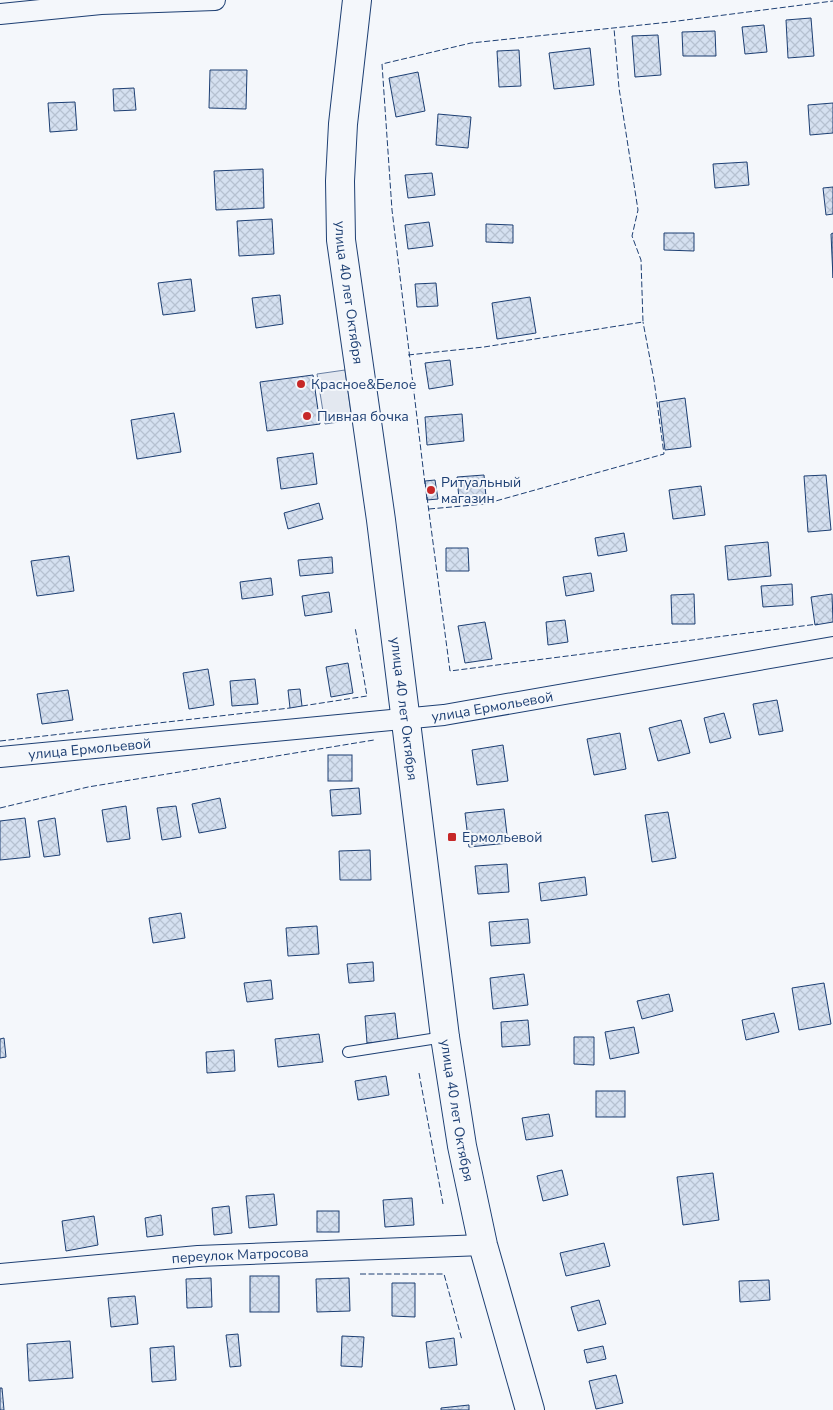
<svg xmlns="http://www.w3.org/2000/svg" width="833" height="1410" font-family="'Nunito Sans',sans-serif">
  <style>
    .parking { fill: #e3e8f0; stroke: #687fa3 }
    .building { fill: url(#building-cross-hatch); stroke: #1d3f73 }
    .lines { fill: none; stroke-linecap: round; stroke-linejoin: round }
    .lane-casing { stroke: #1d3f73; stroke-width: 12 }
    .street-casing { stroke: #1d3f73; stroke-width: 22 }
    .secondary-casing { stroke: #1d3f73; stroke-width: 30 }
    .lane { stroke: #f4f7fb; stroke-width: 10 }
    .street { stroke: #f4f7fb; stroke-width: 20 }
    .secondary { stroke: #f4f7fb; stroke-width: 28 }
    .fence { stroke: #1d3f73; stroke-width: 1; stroke-dasharray: 6 2.5; stroke-linecap: butt }
    .poi-dot { fill: #c62828; stroke: #f4f7fb; stroke-width: 2 }
    .labels { text-anchor: middle; dominant-baseline: central; stroke-width: 4; stroke-linejoin: round; paint-order: stroke }
    .street-label { font-size: 14px; fill: #1d3f73; stroke: #f4f7fb }
    .poi-label { font-size: 14px; fill: #1d3f73; stroke: #f4f7fb; text-anchor: start }
  </style>
  <defs>
    <pattern id="building-cross-hatch" width="8" height="8" patternUnits="userSpaceOnUse" patternTransform="scale(1.25)"><rect width="8" height="8" fill="#d5e0f0"/><path d="M0 0l8 8M0 8l8-8" fill="none" stroke="#b6c1d1"/></pattern>
  </defs>
  <rect width="100%" height="100%" fill="#f4f7fb"/>
  <!-- parking -->
  <path class="parking" d="M 345,370 L 352,420 L 325,424 L 317,374 Z"/>
  <!-- building -->
  <g class="building">
    <path d="M 811,18 L 814,56 L 788,58 L 786,20 Z"/>
    <path d="M 764,25 L 767,52 L 745,54 L 742,27 Z"/>
    <path d="M 715,31 L 716,56 L 683,56 L 682,32 Z"/>
    <path d="M 658,35 L 661,75 L 635,77 L 632,36 Z"/>
    <path d="M 590,48 L 594,85 L 554,89 L 549,53 Z"/>
    <path d="M 519,50 L 521,86 L 499,87 L 497,51 Z"/>
    <path d="M 210,70 L 247,70 L 246,109 L 209,108 Z"/>
    <path d="M 418,72 L 425,111 L 396,117 L 389,78 Z"/>
    <path d="M 134,88 L 136,110 L 114,111 L 113,89 Z"/>
    <path d="M 75,102 L 77,130 L 50,132 L 48,103 Z"/>
    <path d="M 833,103 L 833,133 L 810,135 L 808,105 Z"/>
    <path d="M 438,114 L 471,117 L 468,148 L 436,145 Z"/>
    <path d="M 747,162 L 749,185 L 715,188 L 713,164 Z"/>
    <path d="M 263,169 L 264,208 L 216,210 L 214,171 Z"/>
    <path d="M 432,173 L 435,195 L 408,198 L 405,175 Z"/>
    <path d="M 833,187 L 833,214 L 826,215 L 823,188 Z"/>
    <path d="M 272,219 L 274,254 L 239,256 L 237,221 Z"/>
    <path d="M 429,222 L 433,246 L 408,249 L 405,225 Z"/>
    <path d="M 486,224 L 513,225 L 513,243 L 486,242 Z"/>
    <path d="M 664,233 L 694,233 L 694,251 L 664,250 Z"/>
    <path d="M 833,233 L 833,278 L 831,234 Z"/>
    <path d="M 191,279 L 195,311 L 163,315 L 158,283 Z"/>
    <path d="M 436,283 L 438,306 L 417,307 L 415,284 Z"/>
    <path d="M 280,295 L 283,324 L 256,328 L 252,298 Z"/>
    <path d="M 530,297 L 536,333 L 497,339 L 492,303 Z"/>
    <path d="M 450,360 L 453,385 L 429,389 L 425,363 Z"/>
    <path d="M 313,375 L 320,424 L 267,431 L 260,382 Z"/>
    <path d="M 685,398 L 691,447 L 665,450 L 659,402 Z"/>
    <path d="M 174,413 L 181,452 L 137,459 L 131,420 Z"/>
    <path d="M 462,414 L 464,441 L 427,445 L 425,417 Z"/>
    <path d="M 313,453 L 317,484 L 281,489 L 277,458 Z"/>
    <path d="M 484,475 L 486,497 L 459,499 L 457,477 Z"/>
    <path d="M 826,475 L 831,530 L 808,532 L 804,476 Z"/>
    <path d="M 435,480 L 438,499 L 427,500 L 425,481 Z"/>
    <path d="M 701,486 L 705,515 L 673,519 L 669,490 Z"/>
    <path d="M 319,503 L 323,519 L 288,529 L 284,513 Z"/>
    <path d="M 624,533 L 627,551 L 598,556 L 595,538 Z"/>
    <path d="M 768,542 L 771,576 L 728,580 L 725,546 Z"/>
    <path d="M 446,548 L 468,548 L 469,571 L 446,571 Z"/>
    <path d="M 69,556 L 74,591 L 37,596 L 31,561 Z"/>
    <path d="M 332,557 L 333,573 L 300,576 L 298,560 Z"/>
    <path d="M 591,573 L 594,591 L 566,596 L 563,577 Z"/>
    <path d="M 271,578 L 273,595 L 242,599 L 240,582 Z"/>
    <path d="M 792,584 L 793,605 L 763,607 L 761,586 Z"/>
    <path d="M 329,592 L 332,612 L 305,616 L 302,596 Z"/>
    <path d="M 694,594 L 695,624 L 672,624 L 671,595 Z"/>
    <path d="M 832,594 L 833,622 L 815,625 L 811,597 Z"/>
    <path d="M 565,620 L 568,642 L 548,645 L 546,622 Z"/>
    <path d="M 485,622 L 492,659 L 465,663 L 458,626 Z"/>
    <path d="M 348,663 L 353,693 L 331,697 L 326,667 Z"/>
    <path d="M 208,669 L 214,705 L 189,709 L 183,673 Z"/>
    <path d="M 255,679 L 258,704 L 232,706 L 230,681 Z"/>
    <path d="M 300,689 L 302,706 L 290,708 L 288,690 Z"/>
    <path d="M 68,690 L 73,720 L 42,724 L 37,694 Z"/>
    <path d="M 777,700 L 783,731 L 759,735 L 753,704 Z"/>
    <path d="M 724,713 L 731,738 L 710,743 L 704,718 Z"/>
    <path d="M 681,720 L 690,753 L 658,761 L 649,728 Z"/>
    <path d="M 620,733 L 626,769 L 594,775 L 587,739 Z"/>
    <path d="M 503,745 L 508,781 L 477,785 L 472,750 Z"/>
    <rect x="328" y="755" width="24" height="26"/>
    <path d="M 359,788 L 361,814 L 332,816 L 330,790 Z"/>
    <path d="M 220,798 L 226,828 L 199,833 L 192,804 Z"/>
    <path d="M 126,806 L 130,839 L 107,842 L 102,810 Z"/>
    <path d="M 176,806 L 181,837 L 162,840 L 157,808 Z"/>
    <path d="M 504,809 L 508,843 L 469,847 L 465,813 Z"/>
    <path d="M 668,812 L 676,858 L 652,862 L 645,815 Z"/>
    <path d="M 25,818 L 30,857 L 0,860 L 0,821 Z"/>
    <path d="M 55,818 L 60,855 L 44,857 L 38,821 Z"/>
    <path d="M 370,850 L 371,880 L 340,880 L 339,851 Z"/>
    <path d="M 507,864 L 509,892 L 478,894 L 475,866 Z"/>
    <path d="M 585,877 L 587,895 L 541,901 L 539,883 Z"/>
    <path d="M 181,913 L 185,938 L 153,943 L 149,918 Z"/>
    <path d="M 528,919 L 530,943 L 491,946 L 489,922 Z"/>
    <path d="M 317,926 L 319,954 L 288,956 L 286,928 Z"/>
    <path d="M 373,962 L 374,981 L 349,983 L 347,964 Z"/>
    <path d="M 524,974 L 528,1005 L 493,1009 L 490,978 Z"/>
    <path d="M 271,980 L 273,999 L 247,1002 L 244,983 Z"/>
    <path d="M 824,983 L 831,1024 L 799,1030 L 792,988 Z"/>
    <path d="M 669,994 L 673,1011 L 642,1019 L 637,1001 Z"/>
    <path d="M 395,1013 L 398,1040 L 367,1043 L 365,1016 Z"/>
    <path d="M 774,1013 L 779,1032 L 746,1040 L 742,1020 Z"/>
    <path d="M 528,1020 L 530,1045 L 502,1047 L 501,1022 Z"/>
    <path d="M 634,1027 L 639,1053 L 610,1059 L 605,1032 Z"/>
    <path d="M 319,1034 L 323,1062 L 278,1067 L 275,1039 Z"/>
    <path d="M 574,1037 L 594,1037 L 594,1065 L 574,1064 Z"/>
    <path d="M 4,1038 L 6,1057 L 0,1058 L 0,1039 Z"/>
    <path d="M 234,1050 L 235,1071 L 207,1073 L 206,1052 Z"/>
    <path d="M 386,1076 L 389,1095 L 358,1100 L 355,1081 Z"/>
    <rect x="596" y="1091" width="29" height="26"/>
    <path d="M 549,1114 L 553,1136 L 526,1140 L 522,1118 Z"/>
    <path d="M 562,1170 L 568,1195 L 543,1201 L 537,1176 Z"/>
    <path d="M 713,1173 L 719,1220 L 683,1225 L 677,1177 Z"/>
    <path d="M 274,1194 L 277,1225 L 249,1228 L 246,1196 Z"/>
    <path d="M 412,1198 L 414,1225 L 385,1227 L 383,1200 Z"/>
    <path d="M 229,1206 L 232,1233 L 214,1235 L 212,1208 Z"/>
    <rect x="317" y="1211" width="22" height="21"/>
    <path d="M 161,1215 L 163,1235 L 147,1237 L 145,1218 Z"/>
    <path d="M 94,1216 L 98,1245 L 66,1251 L 62,1221 Z"/>
    <path d="M 604,1243 L 610,1266 L 566,1276 L 560,1253 Z"/>
    <rect x="250" y="1276" width="29" height="36"/>
    <path d="M 211,1278 L 212,1307 L 187,1308 L 186,1279 Z"/>
    <path d="M 349,1278 L 350,1311 L 317,1312 L 316,1279 Z"/>
    <path d="M 769,1280 L 770,1300 L 740,1302 L 739,1281 Z"/>
    <path d="M 392,1283 L 415,1283 L 415,1317 L 392,1316 Z"/>
    <path d="M 135,1296 L 138,1324 L 111,1327 L 108,1298 Z"/>
    <path d="M 599,1300 L 606,1324 L 578,1331 L 571,1307 Z"/>
    <path d="M 238,1334 L 241,1366 L 230,1367 L 226,1335 Z"/>
    <path d="M 342,1336 L 364,1337 L 362,1367 L 341,1366 Z"/>
    <path d="M 454,1338 L 457,1365 L 429,1368 L 426,1342 Z"/>
    <path d="M 70,1341 L 73,1378 L 29,1381 L 27,1344 Z"/>
    <path d="M 174,1346 L 176,1380 L 152,1382 L 150,1348 Z"/>
    <path d="M 603,1346 L 606,1359 L 587,1363 L 584,1350 Z"/>
    <path d="M 616,1375 L 623,1403 L 596,1409 L 589,1381 Z"/>
    <path d="M 0,1388 L 2,1388 L 4,1410 L 0,1410 Z"/>
    <path d="M 469,1405 L 469,1410 L 441,1410 L 441,1408 Z"/>
  </g>
  <g class="lines">
    <defs>
      <path id="lane" d="M 348,1052 L 444,1037"/>
      <g id="street">
        <path d="M 0,14 L 101,4 L 215,0"/>
        <path id="s1" d="M 0,757 L 444,715 L 833,647"/>
        <path id="s2" d="M 0,1274 L 198,1256 L 483,1245"/>
      </g>
      <g id="secondary">
        <path id="s3" d="M 357,0 L 343,124 L 340,181 L 341,240 L 381,520 L 445,1037 L 462,1146 L 483,1245 L 530,1410"/>
      </g>
    </defs>
    <!-- lane casing -->
    <use href="#lane" class="lane-casing"/>
    <!-- street casing -->
    <use href="#street" class="street-casing"/>
    <!-- secondary casing -->
    <use href="#secondary" class="secondary-casing"/>
    <!-- lane -->
    <use href="#lane" class="lane"/>
    <!-- street -->
    <use href="#street" class="street"/>
    <!-- secondary -->
    <use href="#secondary" class="secondary"/>
    <!-- fence -->
    <g class="fence">
      <path d="M 408,355 L 484,347 L 643,322 L 641,260 L 632,236 L 638,210 L 619,88 L 614,28"/>
      <path d="M 425,484 L 392,210 L 382,64 L 471,43 L 670,22 L 833,1"/>
      <path d="M 427,497 L 450,671 L 818,624"/>
      <path d="M 429,509 L 485,504 L 664,454 L 654,380 L 643,322"/>
      <path d="M 302,706 L 367,696 L 355,627"/>
      <path d="M 0,741 L 290,708"/>
      <path d="M 0,808 L 88,787 L 374,740"/>
      <path d="M 419,1073 L 443,1204"/>
      <path d="M 360,1274 L 444,1274 L 462,1340"/>
    </g>
  </g>
  <!-- markers -->
  <g class="poi-dot">
    <circle cx="301" cy="384" r="5"/>
    <circle cx="307" cy="416" r="5"/>
    <circle cx="431" cy="490" r="5"/>
    <rect x="447" y="832" width="10" height="10" rx="2.5"/>
  </g>
  <g class="labels">
    <!-- street labels -->
    <g class="street-label">
      <text stroke="none"><textPath href="#s3" startOffset="294">улица 40 лет Октября</textPath></text>
      <text stroke="none"><textPath href="#s1" startOffset="495">улица Ермольевой</textPath></text>
      <text stroke="none"><textPath href="#s3" startOffset="714">улица 40 лет Октября</textPath></text>
      <text stroke="none"><textPath href="#s1" startOffset="90">улица Ермольевой</textPath></text>
      <text stroke="none"><textPath href="#s3" startOffset="1119">улица 40 лет Октября</textPath></text>
      <text stroke="none"><textPath href="#s2" startOffset="241">переулок Матросова</textPath></text>
    </g>
    <!-- poi labels -->
    <g class="poi-label">
      <text x="311" y="384">Красное&amp;Белое</text>
      <text x="317" y="416">Пивная бочка</text>
      <text x="441" y="482">Ритуальный<tspan x="441" dy="16">магазин</tspan></text>
      <text x="462" y="837">Ермольевой</text>
    </g>
  </g>
</svg>
